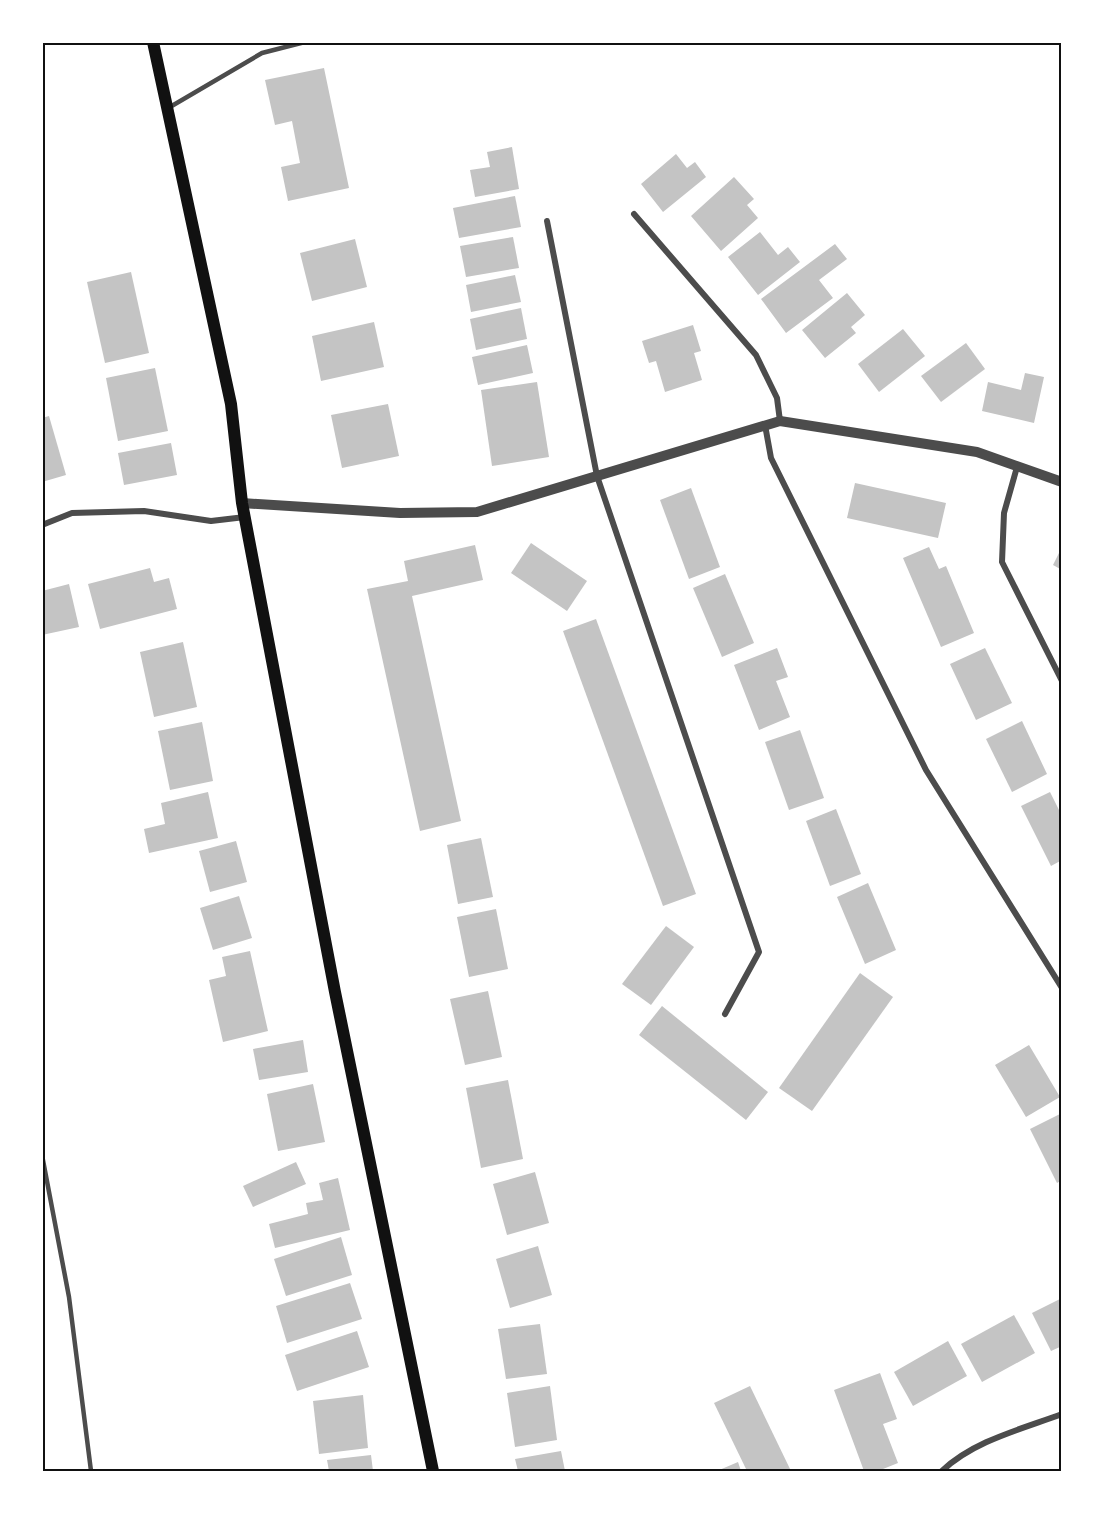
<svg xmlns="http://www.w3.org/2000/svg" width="1104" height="1513" font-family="Barlow,sans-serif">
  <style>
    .building { fill: #c4c4c4 }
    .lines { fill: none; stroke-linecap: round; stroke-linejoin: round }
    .service { stroke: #4c4c4c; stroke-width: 4.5 }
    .minor { stroke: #4c4c4c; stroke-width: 6 }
    .tertiary { stroke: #4c4c4c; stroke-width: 10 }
    .secondary { stroke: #111; stroke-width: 12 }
    .neatline { fill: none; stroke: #111; stroke-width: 2 }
  </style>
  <rect width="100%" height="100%" fill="#fff"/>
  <!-- building -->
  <g class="building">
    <path d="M 324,68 L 349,188 L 288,201 L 281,167 L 300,163 L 292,121 L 275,125 L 265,80 Z"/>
    <path d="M 512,147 L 519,189 L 475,197 L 470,170 L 490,167 L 487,152 Z"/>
    <path d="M 676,154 L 687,168 L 695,162 L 706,177 L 663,212 L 641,184 Z"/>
    <path d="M 734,177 L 754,199 L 747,205 L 758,218 L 721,251 L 691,216 Z"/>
    <path d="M 515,196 L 521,227 L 459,238 L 453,208 Z"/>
    <path d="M 760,232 L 778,255 L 788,247 L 800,262 L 758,295 L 728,257 Z"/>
    <path d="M 513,237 L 519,268 L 466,277 L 460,246 Z"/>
    <path d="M 355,239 L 367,287 L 312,301 L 300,253 Z"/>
    <path d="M 835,244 L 847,259 L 819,280 L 833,298 L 786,333 L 761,299 Z"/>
    <path d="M 131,272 L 149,353 L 105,363 L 87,282 Z"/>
    <path d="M 515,275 L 521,302 L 471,312 L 466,285 Z"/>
    <path d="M 847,293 L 865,315 L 851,327 L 856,333 L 825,358 L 802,330 Z"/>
    <path d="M 521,308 L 527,339 L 476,350 L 470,319 Z"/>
    <path d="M 374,322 L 384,367 L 321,381 L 312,336 Z"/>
    <path d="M 693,325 L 701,351 L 694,353 L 702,380 L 665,392 L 656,361 L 649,363 L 642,341 Z"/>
    <path d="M 903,329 L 925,356 L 879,392 L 858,364 Z"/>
    <path d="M 966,343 L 985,369 L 941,402 L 921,376 Z"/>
    <path d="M 527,345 L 533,373 L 478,385 L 472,357 Z"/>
    <path d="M 155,368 L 168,431 L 118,441 L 106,378 Z"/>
    <path d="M 1025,373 L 1044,377 L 1034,423 L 982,411 L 988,382 L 1021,390 Z"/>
    <path d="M 537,382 L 549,457 L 492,466 L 481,390 Z"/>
    <path d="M 388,404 L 399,456 L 342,468 L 331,415 Z"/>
    <path d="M 49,416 L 66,475 L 42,482 L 42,418 Z"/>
    <path d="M 171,443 L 177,475 L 124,485 L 118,453 Z"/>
    <path d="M 855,483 L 946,503 L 938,538 L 847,518 Z"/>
    <path d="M 691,488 L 720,567 L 689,579 L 660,500 Z"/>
    <path d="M 531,543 L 587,581 L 567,611 L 511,573 Z"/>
    <path d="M 475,545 L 483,580 L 412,596 L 461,821 L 420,831 L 367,589 L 408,581 L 404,561 Z"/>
    <path d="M 929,547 L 939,569 L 946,566 L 974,633 L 941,647 L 903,558 Z"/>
    <path d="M 1062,547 L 1062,570 L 1053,565 Z"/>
    <path d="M 150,568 L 154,582 L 169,578 L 177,609 L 100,629 L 88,584 Z"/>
    <path d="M 725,574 L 754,643 L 722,657 L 693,588 Z"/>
    <path d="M 69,584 L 79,627 L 42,635 L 42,591 Z"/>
    <path d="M 596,619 L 696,894 L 663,906 L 563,631 Z"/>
    <path d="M 183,642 L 197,707 L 154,717 L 140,652 Z"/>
    <path d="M 777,648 L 788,677 L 776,681 L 790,717 L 759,730 L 734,665 Z"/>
    <path d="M 985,648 L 1012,703 L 976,720 L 950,664 Z"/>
    <path d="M 1022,721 L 1047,774 L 1012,792 L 986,739 Z"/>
    <path d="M 202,722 L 213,781 L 170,790 L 158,731 Z"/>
    <path d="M 800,730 L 824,798 L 789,810 L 765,742 Z"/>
    <path d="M 208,792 L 218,838 L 149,853 L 144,829 L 165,824 L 161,803 Z"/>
    <path d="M 1050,792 L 1062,816 L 1062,860 L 1051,866 L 1021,806 Z"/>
    <path d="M 836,809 L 861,874 L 830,886 L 806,821 Z"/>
    <path d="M 481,838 L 493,897 L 458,904 L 447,845 Z"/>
    <path d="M 236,841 L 247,882 L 210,892 L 199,851 Z"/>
    <path d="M 868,883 L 896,950 L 865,964 L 837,897 Z"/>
    <path d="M 239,896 L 252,938 L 213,950 L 200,908 Z"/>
    <path d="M 496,909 L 508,969 L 469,977 L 457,917 Z"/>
    <path d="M 666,926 L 694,947 L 651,1005 L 622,984 Z"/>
    <path d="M 250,951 L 268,1031 L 223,1042 L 209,980 L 226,976 L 222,957 Z"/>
    <path d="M 860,973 L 893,997 L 812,1111 L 779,1088 Z"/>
    <path d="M 488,991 L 502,1057 L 465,1065 L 450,999 Z"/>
    <path d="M 662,1006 L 768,1092 L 746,1120 L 639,1035 Z"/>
    <path d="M 303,1040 L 308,1072 L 259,1080 L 253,1049 Z"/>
    <path d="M 1029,1045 L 1060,1097 L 1026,1117 L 995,1065 Z"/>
    <path d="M 508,1080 L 523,1159 L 481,1168 L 466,1088 Z"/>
    <path d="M 313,1084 L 325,1142 L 278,1151 L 267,1094 Z"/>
    <path d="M 1062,1113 L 1062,1180 L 1057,1183 L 1030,1129 Z"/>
    <path d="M 296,1162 L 306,1184 L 253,1207 L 243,1186 Z"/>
    <path d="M 535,1172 L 549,1223 L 507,1235 L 493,1184 Z"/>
    <path d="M 338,1178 L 350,1230 L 275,1248 L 269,1224 L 308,1214 L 306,1203 L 323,1200 L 319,1183 Z"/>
    <path d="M 341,1237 L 352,1275 L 286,1296 L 274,1259 Z"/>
    <path d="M 538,1246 L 552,1295 L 510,1308 L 496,1259 Z"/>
    <path d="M 350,1283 L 362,1319 L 287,1343 L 276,1306 Z"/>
    <path d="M 1062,1298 L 1062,1346 L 1051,1351 L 1032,1313 Z"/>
    <path d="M 1014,1315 L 1035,1353 L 982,1382 L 961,1344 Z"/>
    <path d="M 540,1324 L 547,1374 L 506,1379 L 498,1329 Z"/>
    <path d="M 357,1331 L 369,1367 L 297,1391 L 285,1355 Z"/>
    <path d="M 948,1341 L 967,1376 L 913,1406 L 894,1372 Z"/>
    <path d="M 880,1373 L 897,1419 L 883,1424 L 898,1463 L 878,1471 L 864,1471 L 834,1390 Z"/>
    <path d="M 550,1386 L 557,1440 L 515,1447 L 507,1393 Z"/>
    <path d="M 750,1386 L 791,1471 L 747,1471 L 714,1403 Z"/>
    <path d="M 363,1395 L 368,1448 L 319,1454 L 313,1401 Z"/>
    <path d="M 561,1451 L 565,1471 L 518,1471 L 515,1459 Z"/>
    <path d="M 371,1455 L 373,1471 L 329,1471 L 327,1460 Z"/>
    <path d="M 738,1462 L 741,1471 L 717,1471 Z"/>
  </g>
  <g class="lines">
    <!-- service -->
    <g class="service">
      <path d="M 170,107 L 262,53 L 305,42"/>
      <path d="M 42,1155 L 69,1297 L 91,1471"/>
    </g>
    <!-- minor -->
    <g class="minor">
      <path d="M 634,214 L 756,355 L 777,398 L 780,421"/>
      <path d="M 547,221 L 597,476 L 759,952 L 725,1014"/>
      <path d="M 765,425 L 771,458 L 926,770 L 1062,988"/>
      <path d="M 1017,467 L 1004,513 L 1002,562 L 1062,681"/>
      <path d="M 42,525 L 72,513 L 144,511 L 211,521 L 245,517"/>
      <path d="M 942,1471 C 973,1441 1022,1429 1062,1414"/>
    </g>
    <!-- tertiary -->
    <path class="tertiary" d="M 242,503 L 400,513 L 477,512 L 780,421 L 977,452 L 1062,482"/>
    <!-- secondary -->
    <path class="secondary" d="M 153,42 L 231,404 L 242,503 L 335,992 L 433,1471"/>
  </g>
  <!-- border -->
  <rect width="1104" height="1513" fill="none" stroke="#ffffff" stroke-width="87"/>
  <rect x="44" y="44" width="1016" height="1426" class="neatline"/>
</svg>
